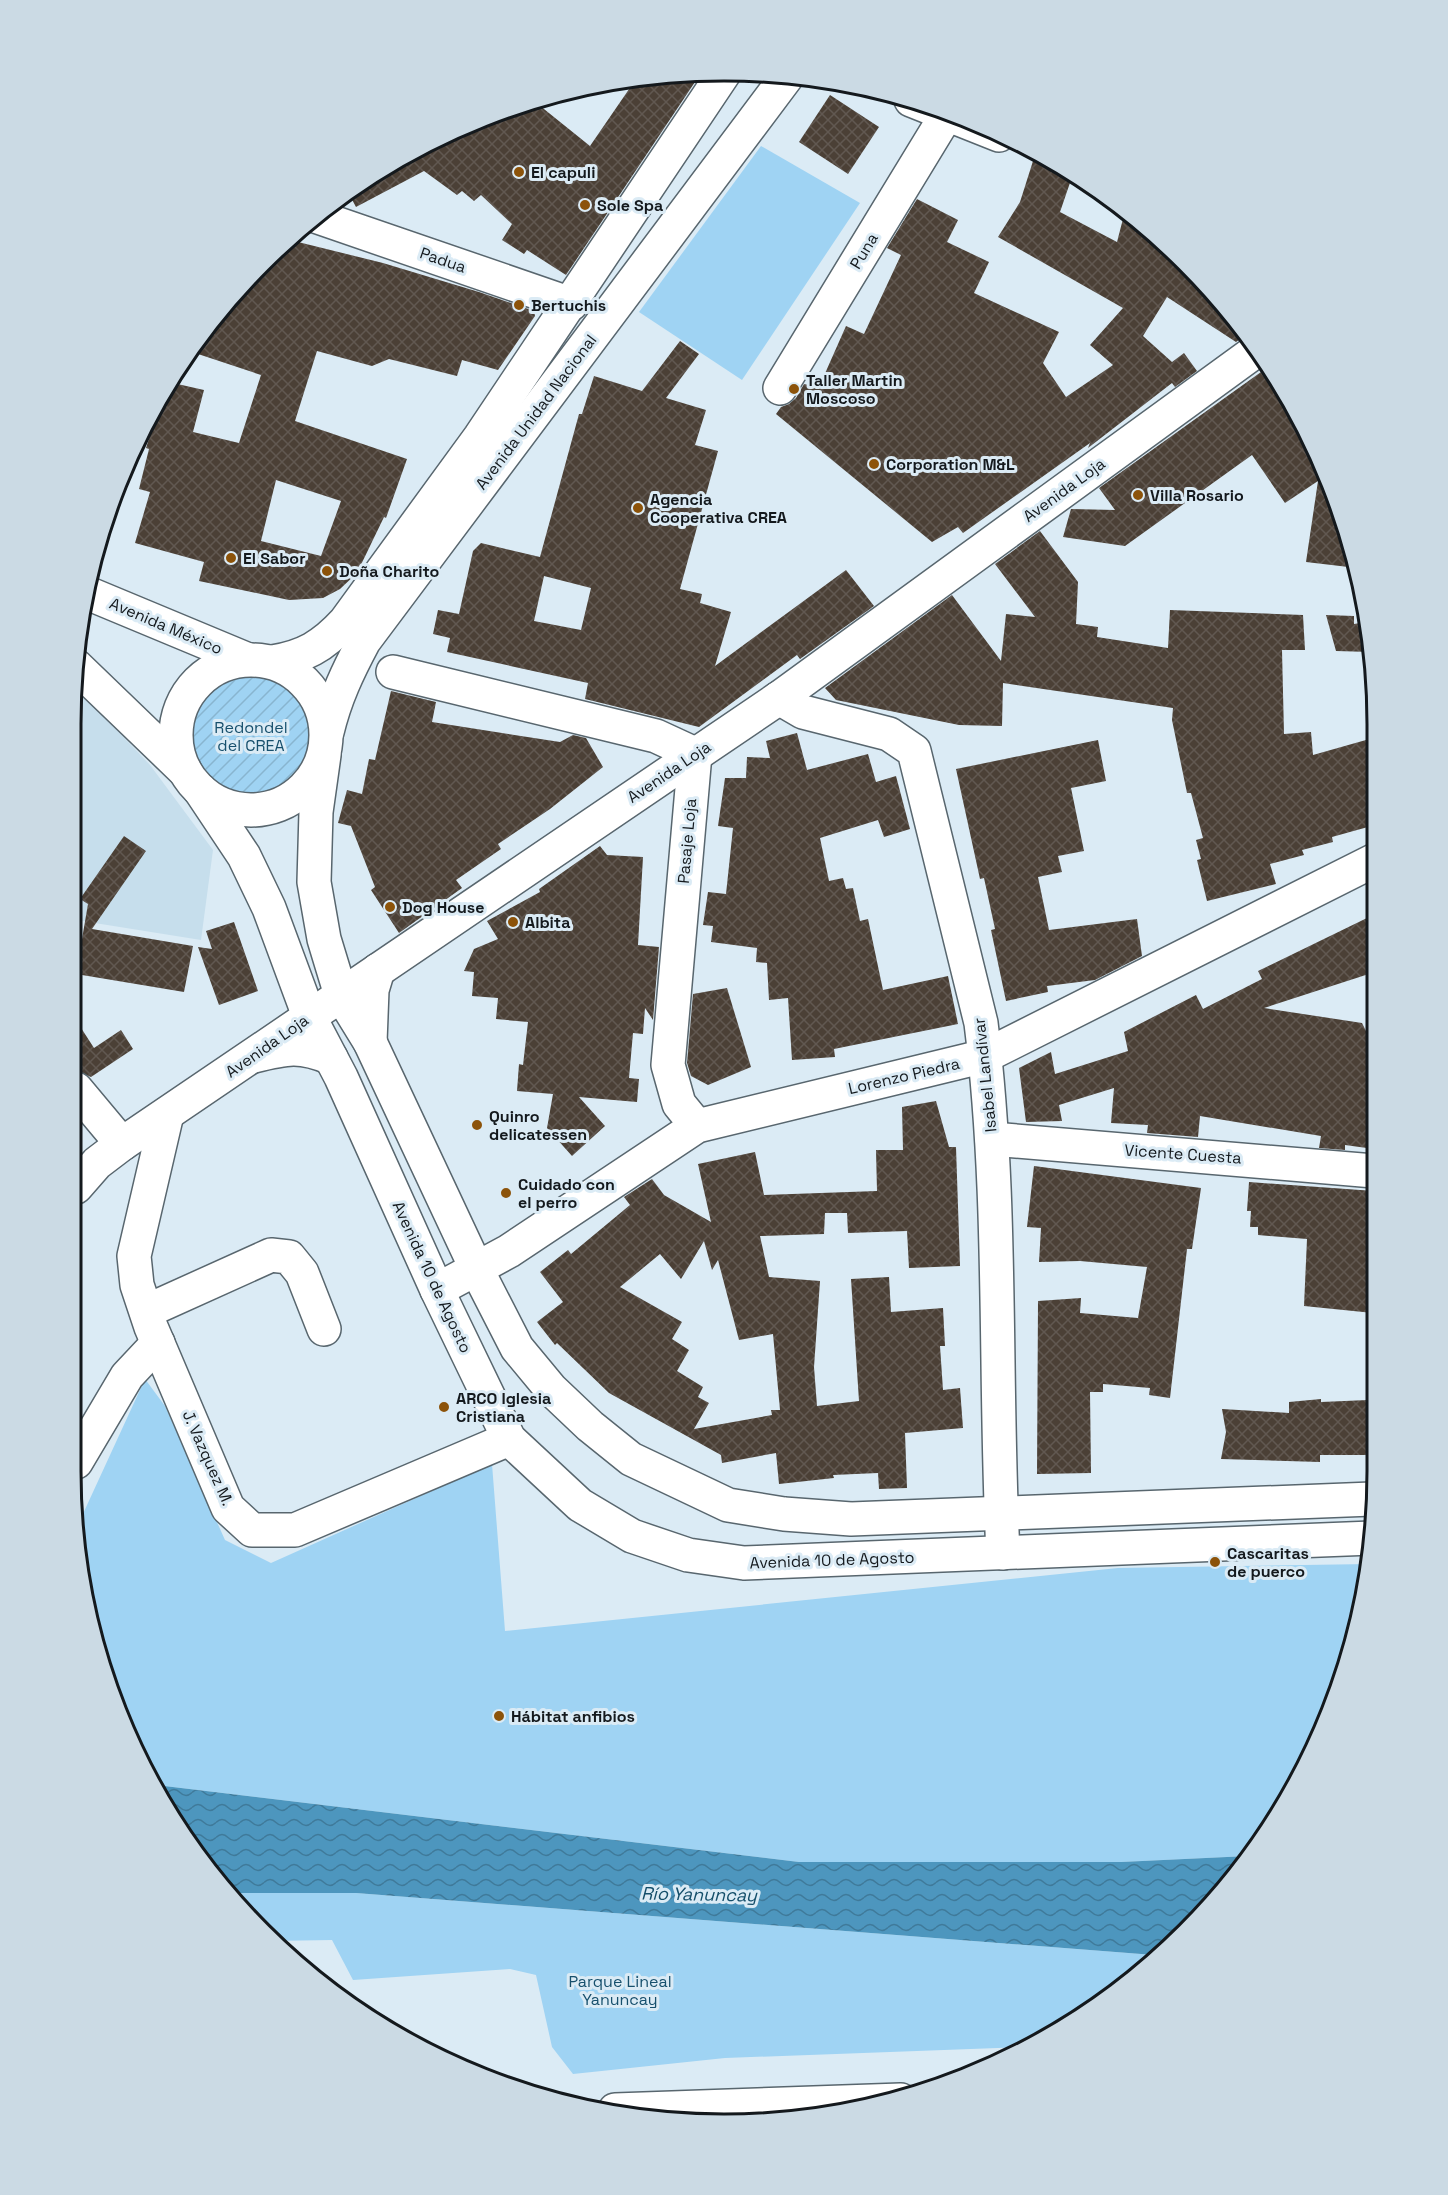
<svg xmlns="http://www.w3.org/2000/svg" width="1448" height="2195" font-family="'Space Grotesk',sans-serif">
  <style>
    .built { fill: #c6deec }
    .green { fill: #9fd3f3 }
    .garden { fill: url(#garden-furrows) }
    .water { fill: url(#water-waves) }
    .building { fill: url(#building-cross-hatch); fill-rule: evenodd }
    .lines { fill: none; stroke-linecap: round; stroke-linejoin: round }
    .minor-casing { stroke: #58666e; stroke-width: 36 }
    .major-casing { stroke: #58666e; stroke-width: 36 }
    .minor { stroke: #fff; stroke-width: 33 }
    .major { stroke: #fff; stroke-width: 33 }
    .poi-dot { fill: #8c530a; stroke: #dbebf5; stroke-width: 2 }
    .labels { text-anchor: middle; dominant-baseline: central; stroke-width: 6; stroke-linejoin: round; paint-order: stroke }
    .poi-label { font-size: 16px; font-weight: bold; fill: #14191d; stroke: #dbebf5; text-anchor: start }
    .street-label { font-size: 16px; fill: #14191d; stroke: #dbebf5 }
    .park-label { font-size: 16px; fill: #17506d; stroke: #dbebf5 }
    .water-label { font-size: 18px; font-style: italic; fill: #144e6a; stroke: #dbebf5 }
    .rim { fill: none; stroke: #14191d; stroke-width: 3 }
  </style>
  <defs>
    <pattern id="garden-furrows" width="10" height="10" patternUnits="userSpaceOnUse" patternTransform="scale(1.5)"><rect width="10" height="10" fill="#9fd3f3"/><path d="M-1 1l2-2M0 10L10 0M9 11l2-2" fill="none" stroke="#88b5d0"/></pattern>
    <pattern id="water-waves" width="16" height="10" patternUnits="userSpaceOnUse" patternTransform="scale(1.5)"><rect width="16" height="10" fill="#4d96be"/><path d="M0 5q4-4 8 0t8 0" fill="none" stroke="#3f7a9a"/></pattern>
    <pattern id="building-cross-hatch" width="8" height="8" patternUnits="userSpaceOnUse" patternTransform="scale(1.5)"><rect width="8" height="8" fill="#4b4036"/><path d="M0 0l8 8M0 8l8-8" fill="none" stroke="#615851"/></pattern>
  </defs>
  <rect width="100%" height="100%" fill="#dbebf5"/>
  <!-- built -->
  <path class="built" d="M 76,693 L 93,705 L 150,765 L 213,850 L 201,940 L 76,920 Z"/>
  <!-- green -->
  <g class="green">
    <path d="M 761,146 L 860,203 L 742,380 L 639,312 Z"/>
    <path d="M 145,1379 L 165,1406 L 225,1540 L 271,1563 L 492,1464 L 505,1631 L 1118,1568 L 1370,1564 L 1328,1721 L 1290,1798 L 1248,1856 L 1121,1862 L 799,1862 L 156,1785 L 105,1681 L 76,1557 L 76,1529 Z"/>
    <path d="M 229,1893 L 356,1893 L 1154,1955 L 1087,2015 L 1027,2047 L 725,2058 L 573,2074 L 552,2047 L 536,1975 L 510,1969 L 353,1980 L 332,1940 L 271,1941 Z"/>
  </g>
  <!-- garden -->
  <circle class="garden" cx="251" cy="736" r="63"/>
  <!-- water -->
  <path class="water" d="M 156,1785 L 799,1862 L 1121,1862 L 1248,1856 L 1216,1902 L 1154,1955 L 356,1893 L 229,1893 L 181,1834 Z"/>
  <!-- building -->
  <g class="building">
    <path d="M 682,72 L 695,82 L 566,275 L 527,250 L 524,254 L 502,240 L 512,224 L 481,195 L 474,201 L 462,191 L 457,195 L 424,171 L 356,207 L 348,192 L 435,138 L 534,101 L 590,146 L 636,79 Z"/>
    <path d="M 830,95 L 879,127 L 848,174 L 799,142 Z"/>
    <path d="M 1033,161 L 1073,174 L 1060,212 L 1117,242 L 1125,211 L 1155,232 L 1247,334 L 1236,342 L 1167,297 L 1143,336 L 1172,362 L 1184,353 L 1197,371 L 1175,387 L 1172,383 L 1088,448 L 1090,443 L 963,533 L 958,527 L 932,542 L 776,414 L 781,407 L 789,404 L 796,398 L 804,384 L 819,387 L 846,326 L 864,334 L 901,255 L 887,248 L 917,199 L 958,220 L 947,242 L 989,262 L 974,293 L 1059,332 L 1043,363 L 1066,397 L 1113,365 L 1090,345 L 1123,308 L 998,237 L 1020,202 Z"/>
    <path d="M 290,240 L 383,263 L 479,292 L 534,311 L 535,316 L 498,370 L 462,360 L 457,376 L 389,359 L 372,366 L 317,351 L 295,421 L 407,459 L 386,518 L 384,517 L 357,573 L 340,589 L 323,598 L 289,600 L 199,581 L 204,562 L 135,543 L 150,492 L 139,489 L 149,449 L 146,448 L 162,399 L 173,383 L 204,390 L 193,432 L 239,443 L 261,375 L 198,354 L 204,336 L 232,294 ZM 276,480 L 341,501 L 321,556 L 261,541 Z"/>
    <path d="M 680,341 L 699,354 L 666,398 L 706,410 L 695,445 L 718,451 L 680,589 L 702,594 L 700,603 L 731,612 L 715,666 L 846,570 L 874,606 L 800,659 L 797,655 L 699,727 L 585,699 L 588,683 L 447,652 L 450,638 L 433,634 L 438,610 L 459,614 L 473,551 L 481,543 L 540,557 L 579,414 L 582,414 L 594,376 L 642,391 ZM 544,576 L 591,588 L 581,630 L 534,621 Z"/>
    <path d="M 1268,367 L 1310,435 L 1355,555 L 1357,568 L 1306,562 L 1318,481 L 1285,503 L 1252,455 L 1125,546 L 1063,537 L 1071,509 L 1115,510 L 1099,488 Z"/>
    <path d="M 1040,531 L 1078,582 L 1076,624 L 1098,627 L 1097,637 L 1168,648 L 1170,610 L 1303,615 L 1305,650 L 1282,650 L 1284,734 L 1311,732 L 1313,755 L 1373,738 L 1376,749 L 1375,825 L 1332,837 L 1333,842 L 1302,850 L 1304,855 L 1270,864 L 1276,884 L 1207,901 L 1197,860 L 1201,859 L 1196,840 L 1203,838 L 1191,793 L 1187,793 L 1172,720 L 1173,708 L 1003,683 L 1002,726 L 959,725 L 836,700 L 825,688 L 952,595 L 1001,661 L 1006,614 L 1035,617 L 995,564 Z"/>
    <path d="M 1326,615 L 1354,616 L 1354,624 L 1366,622 L 1371,652 L 1336,651 Z"/>
    <path d="M 391,691 L 436,702 L 432,722 L 560,742 L 573,735 L 586,738 L 603,767 L 550,809 L 498,844 L 501,849 L 456,880 L 462,888 L 399,933 L 371,890 L 375,887 L 351,826 L 338,823 L 347,790 L 362,794 L 369,759 L 375,760 Z"/>
    <path d="M 797,733 L 807,770 L 868,754 L 876,782 L 896,776 L 910,829 L 884,837 L 878,820 L 820,838 L 829,881 L 843,878 L 846,889 L 853,888 L 860,921 L 868,919 L 883,990 L 948,976 L 958,1024 L 834,1049 L 835,1057 L 792,1060 L 788,998 L 769,1000 L 767,963 L 756,962 L 757,948 L 711,942 L 713,926 L 703,925 L 708,892 L 726,894 L 733,828 L 718,826 L 725,778 L 746,778 L 747,757 L 770,758 L 766,741 Z"/>
    <path d="M 1098,740 L 1106,781 L 1071,788 L 1084,851 L 1058,856 L 1062,872 L 1038,877 L 1049,930 L 1137,919 L 1142,956 L 1095,980 L 1047,986 L 1048,992 L 1006,1001 L 991,930 L 995,929 L 984,878 L 980,879 L 956,769 Z"/>
    <path d="M 124,836 L 146,851 L 92,929 L 193,946 L 184,992 L 76,974 L 88,904 L 80,899 Z"/>
    <path d="M 600,846 L 607,855 L 643,857 L 638,945 L 659,947 L 653,1020 L 645,1008 L 643,1034 L 633,1033 L 629,1078 L 639,1079 L 637,1102 L 579,1097 L 605,1126 L 572,1156 L 547,1128 L 553,1094 L 517,1091 L 519,1064 L 523,1065 L 528,1022 L 496,1019 L 498,998 L 472,996 L 474,972 L 464,971 L 474,949 L 498,939 L 487,921 L 540,892 L 539,889 Z"/>
    <path d="M 1367,918 L 1375,942 L 1375,972 L 1264,1008 L 1362,1023 L 1374,1047 L 1374,1149 L 1345,1145 L 1345,1150 L 1319,1148 L 1321,1136 L 1200,1116 L 1198,1137 L 1147,1133 L 1148,1125 L 1111,1123 L 1114,1088 L 1059,1105 L 1062,1121 L 1026,1122 L 1019,1068 L 1051,1052 L 1055,1074 L 1128,1051 L 1124,1032 L 1196,995 L 1203,1009 L 1262,979 L 1258,971 Z"/>
    <path d="M 234,922 L 258,991 L 219,1005 L 198,947 L 212,949 L 206,931 Z"/>
    <path d="M 727,988 L 751,1067 L 708,1085 L 691,1076 L 687,1063 L 693,994 Z"/>
    <path d="M 76,1020 L 94,1048 L 121,1030 L 133,1049 L 91,1077 L 76,1071 Z"/>
    <path d="M 936,1101 L 949,1147 L 956,1147 L 960,1266 L 909,1268 L 907,1231 L 848,1233 L 847,1213 L 825,1213 L 824,1234 L 760,1236 L 769,1277 L 820,1281 L 814,1367 L 817,1406 L 859,1401 L 851,1279 L 889,1277 L 891,1312 L 943,1308 L 945,1346 L 940,1346 L 943,1390 L 960,1388 L 963,1428 L 905,1433 L 907,1488 L 879,1489 L 878,1473 L 833,1475 L 834,1478 L 779,1484 L 776,1453 L 722,1463 L 721,1455 L 609,1393 L 557,1343 L 555,1345 L 537,1322 L 563,1302 L 540,1272 L 568,1250 L 571,1254 L 630,1205 L 624,1197 L 652,1179 L 664,1195 L 711,1222 L 698,1164 L 755,1152 L 764,1195 L 877,1191 L 876,1150 L 903,1150 L 902,1107 ZM 704,1241 L 712,1270 L 718,1260 L 739,1340 L 773,1334 L 780,1410 L 771,1410 L 772,1415 L 694,1429 L 709,1403 L 698,1397 L 703,1387 L 677,1371 L 689,1350 L 672,1339 L 682,1322 L 620,1287 L 660,1254 L 681,1279 Z"/>
    <path d="M 1034,1166 L 1201,1188 L 1192,1249 L 1187,1249 L 1170,1398 L 1149,1395 L 1150,1388 L 1103,1384 L 1103,1392 L 1090,1392 L 1091,1473 L 1037,1474 L 1038,1301 L 1081,1298 L 1080,1313 L 1138,1318 L 1147,1267 L 1080,1261 L 1039,1262 L 1041,1228 L 1027,1227 Z"/>
    <path d="M 1249,1182 L 1374,1191 L 1373,1313 L 1304,1306 L 1307,1239 L 1258,1235 L 1258,1227 L 1250,1227 L 1251,1211 L 1247,1211 Z"/>
    <path d="M 1321,1399 L 1321,1402 L 1368,1400 L 1371,1455 L 1320,1455 L 1320,1462 L 1221,1459 L 1226,1432 L 1222,1409 L 1289,1413 L 1289,1402 Z"/>
  </g>
  <g class="lines">
    <defs>
      <g id="minor">
        <path d="M 911,100 L 999,135"/>
        <path d="M 315,216 L 571,304"/>
        <path d="M 780,388 L 947,114"/>
        <path d="M 393,672 L 656,736 L 695,754"/>
        <path d="M 779,698 L 803,712 L 889,734 L 914,751 L 981,1023 C 1003,1198 994,1377 1003,1553"/>
        <path d="M 695,754 L 668,1065 L 679,1104 L 697,1126"/>
        <path d="M 76,1089 L 122,1144"/>
        <path d="M 167,1114 L 134,1256 L 137,1285 L 151,1327 L 228,1508 L 252,1530 L 295,1530 L 509,1439"/>
        <path d="M 992,1139 L 1374,1171"/>
        <path d="M 76,1187 L 97,1163 L 122,1144 L 779,698 L 1257,350"/>
        <path d="M 437,1290 L 509,1251 L 697,1126 L 985,1056 L 1375,860"/>
        <path d="M 147,1311 L 271,1255 L 289,1257 L 302,1273 L 324,1329"/>
        <path d="M 76,1462 L 127,1376 L 158,1343"/>
      </g>
      <g id="major">
        <path d="M 85,592 L 246,659"/>
        <circle cx="251" cy="735" r="75"/>
        <path d="M 272,662 C 304,657 323,646 345,622 L 480,437 L 724,73"/>
        <path d="M 76,666 L 185,771"/>
        <path d="M 327,732 C 335,698 348,671 364,641 L 788,75"/>
        <path d="M 324,755 L 316,812 L 314,882 L 324,939 L 341,995 L 370,1042 L 477,1270 L 517,1348 L 551,1389 L 590,1426 L 631,1459 L 728,1505 L 784,1514 L 851,1519 L 1372,1499"/>
        <path d="M 200,790 L 244,856 L 269,908 L 309,1016 L 341,1077 L 437,1290 L 509,1439 L 580,1505 L 632,1536 L 688,1555 L 744,1563 L 1372,1538"/>
        <path d="M 370,1042 L 372,990 L 378,970"/>
        <path d="M 254,1056 C 287,1048 300,1045 331,1058"/>
        <path d="M 615,2110 L 901,2100"/>
      </g>
    </defs>
    <!-- minor casing -->
    <use href="#minor" class="minor-casing"/>
    <!-- major casing -->
    <use href="#major" class="major-casing"/>
    <!-- minor -->
    <use href="#minor" class="minor"/>
    <!-- major -->
    <use href="#major" class="major"/>
  </g>
  <!-- markers -->
  <g class="poi-dot">
    <circle cx="519" cy="172" r="6"/>
    <circle cx="585" cy="205" r="6"/>
    <circle cx="519" cy="305" r="6"/>
    <circle cx="794" cy="389" r="6"/>
    <circle cx="874" cy="464" r="6"/>
    <circle cx="1138" cy="495" r="6"/>
    <circle cx="638" cy="508" r="6"/>
    <circle cx="231" cy="558" r="6"/>
    <circle cx="327" cy="571" r="6"/>
    <circle cx="390" cy="907" r="6"/>
    <circle cx="513" cy="922" r="6"/>
    <circle cx="477" cy="1125" r="6"/>
    <circle cx="506" cy="1193" r="6"/>
    <circle cx="444" cy="1407" r="6"/>
    <circle cx="1215" cy="1562" r="6"/>
    <circle cx="499" cy="1716" r="6"/>
  </g>
  <g class="labels">
    <!-- poi labels -->
    <g class="poi-label">
      <text x="531" y="172">El capuli</text>
      <text x="597" y="205">Sole Spa</text>
      <text x="531" y="305">Bertuchis</text>
      <text x="806" y="380">Taller Martin<tspan x="806" dy="18">Moscoso</tspan></text>
      <text x="886" y="464">Corporation M&amp;L</text>
      <text x="1150" y="495">Villa Rosario</text>
      <text x="650" y="499">Agencia<tspan x="650" dy="18">Cooperativa CREA</tspan></text>
      <text x="243" y="558">El Sabor</text>
      <text x="339" y="571">Doña Charito</text>
      <text x="402" y="907">Dog House</text>
      <text x="525" y="922">Albita</text>
      <text x="489" y="1116">Quinro<tspan x="489" dy="18">delicatessen</tspan></text>
      <text x="518" y="1184">Cuidado con<tspan x="518" dy="18">el perro</tspan></text>
      <text x="456" y="1398">ARCO Iglesia<tspan x="456" dy="18">Cristiana</tspan></text>
      <text x="1227" y="1553">Cascaritas<tspan x="1227" dy="18">de puerco</tspan></text>
      <text x="511" y="1716">Hábitat anfibios</text>
    </g>
    <!-- street labels -->
    <g class="street-label">
      <text transform="translate(864 251) rotate(-59)">Puna</text>
      <text transform="translate(443 260) rotate(19)">Padua</text>
      <text transform="translate(536 412) rotate(-53)">Avenida Unidad Nacional</text>
      <text transform="translate(1064 490) rotate(-36)">Avenida Loja</text>
      <text transform="translate(166 626) rotate(23)">Avenida México</text>
      <text transform="translate(669 772) rotate(-34)">Avenida Loja</text>
      <text transform="translate(687 841) rotate(-85)">Pasaje Loja</text>
      <text transform="translate(267 1046) rotate(-35)">Avenida Loja</text>
      <text transform="translate(985 1075) rotate(-96)">Isabel Landívar</text>
      <text transform="translate(904 1076) rotate(-13)">Lorenzo Piedra</text>
      <text transform="translate(1183 1154) rotate(4)">Vicente Cuesta</text>
      <text transform="translate(432 1277) rotate(65)">Avenida 10 de Agosto</text>
      <text transform="translate(208 1458) rotate(66)">J. Vazquez M.</text>
      <text transform="translate(832 1560) rotate(-2)">Avenida 10 de Agosto</text>
    </g>
    <!-- park labels -->
    <g class="park-label">
      <text x="251" y="727">Redondel<tspan x="251" dy="18">del CREA</tspan></text>
      <text x="620" y="1981">Parque Lineal<tspan x="620" dy="18">Yanuncay</tspan></text>
    </g>
    <!-- water labels -->
    <g class="water-label">
      <text transform="translate(699 1894) rotate(1)">Río Yanuncay</text>
    </g>
  </g>
  <!-- crop -->
  <path d="M0 0H1448V2195H0ZM724 81H724A643 643 0 0 1 1367 724V1471A643 643 0 0 1 724 2114H724A643 643 0 0 1 81 1471V724A643 643 0 0 1 724 81Z" fill="#cbdae4" fill-rule="evenodd"/>
  <path class="rim" d="M724 81H724A643 643 0 0 1 1367 724V1471A643 643 0 0 1 724 2114H724A643 643 0 0 1 81 1471V724A643 643 0 0 1 724 81Z"/>
</svg>
